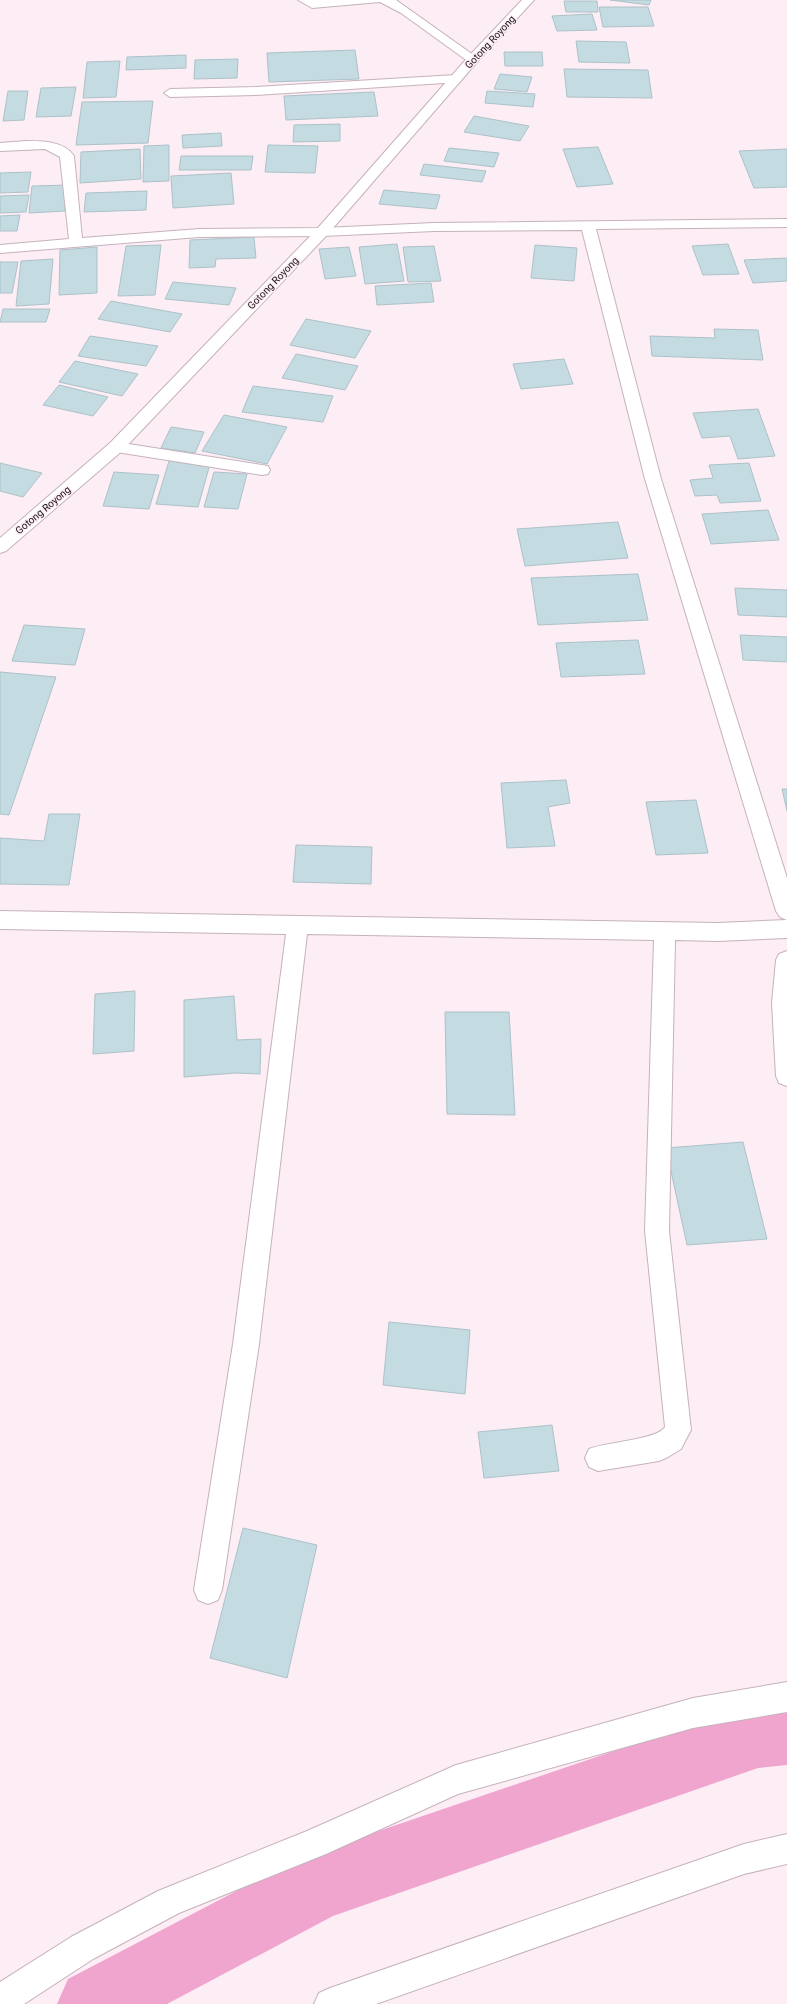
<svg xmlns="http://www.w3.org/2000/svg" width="787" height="2004" font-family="Roboto,sans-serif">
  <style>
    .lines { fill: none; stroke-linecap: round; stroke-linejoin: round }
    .canal { fill: #f0a5cf; fill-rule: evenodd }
    .building { fill: #c5dbe2; stroke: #acc2c8 }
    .service-casing { stroke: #c5b2bc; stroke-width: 2 }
    .minor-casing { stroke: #c5b2bc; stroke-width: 2 }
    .tertiary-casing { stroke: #c5b2bc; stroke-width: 2 }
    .service { fill: #fff; fill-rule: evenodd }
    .minor { fill: #fff; fill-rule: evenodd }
    .tertiary { fill: #fff; fill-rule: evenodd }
    .labels { text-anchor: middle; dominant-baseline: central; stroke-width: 3; stroke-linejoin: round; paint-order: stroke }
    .far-street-label { font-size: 10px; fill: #1a1317; stroke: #fdedf5 }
  </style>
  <rect width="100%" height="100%" fill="#fdedf5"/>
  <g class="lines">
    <!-- canal -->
    <path class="canal" d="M 787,1699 L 787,1765 L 758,1768 L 333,1916 L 167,2004 L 57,2004 L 68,1979 L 292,1862 L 317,1852 L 758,1702 Z"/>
  </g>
  <!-- building -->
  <g class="building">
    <path d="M 610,0 L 651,0 L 649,5 Z"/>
    <path d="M 564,1 L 597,1 L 598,12 L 566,12 Z"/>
    <path d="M 599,7 L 648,7 L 654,26 L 603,27 Z"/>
    <path d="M 592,14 L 597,30 L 557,31 L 552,16 Z"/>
    <path d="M 576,41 L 626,42 L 630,63 L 579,62 Z"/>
    <path d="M 355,50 L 359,79 L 269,82 L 267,53 Z"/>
    <path d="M 504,52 L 542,52 L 543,66 L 505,66 Z"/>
    <path d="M 186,55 L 186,68 L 126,70 L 127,57 Z"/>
    <path d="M 238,59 L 237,78 L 194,79 L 195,60 Z"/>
    <path d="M 120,61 L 116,97 L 83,98 L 87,62 Z"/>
    <path d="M 564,69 L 648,70 L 652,98 L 567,97 Z"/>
    <path d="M 500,74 L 532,77 L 527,92 L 494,89 Z"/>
    <path d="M 76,87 L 71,116 L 36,117 L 41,88 Z"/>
    <path d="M 8,91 L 28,91 L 24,120 L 3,121 Z"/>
    <path d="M 487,91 L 535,94 L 533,107 L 485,103 Z"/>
    <path d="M 374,92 L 378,116 L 286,120 L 284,96 Z"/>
    <path d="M 153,101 L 148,143 L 76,145 L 82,102 Z"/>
    <path d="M 474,116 L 529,126 L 520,141 L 464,132 Z"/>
    <path d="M 340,124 L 340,141 L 293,142 L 294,125 Z"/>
    <path d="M 221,133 L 222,146 L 183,148 L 182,135 Z"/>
    <path d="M 169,145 L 169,181 L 143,182 L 144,146 Z"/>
    <path d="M 268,145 L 318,146 L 315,173 L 265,172 Z"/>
    <path d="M 598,147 L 613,184 L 577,187 L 563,149 Z"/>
    <path d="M 449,148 L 499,153 L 494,167 L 444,161 Z"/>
    <path d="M 140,149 L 141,179 L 80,183 L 81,152 Z"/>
    <path d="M 787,149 L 787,187 L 754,188 L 739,151 Z"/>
    <path d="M 181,156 L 253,156 L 251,170 L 179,170 Z"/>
    <path d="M 424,164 L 486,171 L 482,182 L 420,175 Z"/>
    <path d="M 31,172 L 28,192 L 0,193 L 0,173 Z"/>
    <path d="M 231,173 L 234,204 L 173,208 L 171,176 Z"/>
    <path d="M 67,185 L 65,211 L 29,213 L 32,186 Z"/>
    <path d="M 384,190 L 440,195 L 436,209 L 379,204 Z"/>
    <path d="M 147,191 L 146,210 L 84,212 L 86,193 Z"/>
    <path d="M 29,195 L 26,212 L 0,213 L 0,196 Z"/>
    <path d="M 20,215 L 17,231 L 0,231 L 0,216 Z"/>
    <path d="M 254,237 L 256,258 L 216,259 L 215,267 L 189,268 L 190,240 Z"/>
    <path d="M 397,244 L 404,281 L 365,284 L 359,247 Z"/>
    <path d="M 728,244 L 739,274 L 703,275 L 692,246 Z"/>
    <path d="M 161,245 L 155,295 L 118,296 L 126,246 Z"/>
    <path d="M 535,245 L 577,248 L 574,281 L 531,278 Z"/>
    <path d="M 434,246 L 441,281 L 408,282 L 403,247 Z"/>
    <path d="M 97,247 L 97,293 L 59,295 L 60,250 Z"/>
    <path d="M 349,247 L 356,276 L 325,279 L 319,249 Z"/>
    <path d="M 787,258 L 787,281 L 753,283 L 744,260 Z"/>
    <path d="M 53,259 L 49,304 L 16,306 L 21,261 Z"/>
    <path d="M 0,262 L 18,262 L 12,293 L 0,293 Z"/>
    <path d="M 173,282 L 236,288 L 229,305 L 165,299 Z"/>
    <path d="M 431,283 L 434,302 L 377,305 L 375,286 Z"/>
    <path d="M 111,301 L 182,314 L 170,332 L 98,319 Z"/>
    <path d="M 3,309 L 50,309 L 46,322 L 0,322 Z"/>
    <path d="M 306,319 L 371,331 L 355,358 L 290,345 Z"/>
    <path d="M 714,329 L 758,330 L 763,360 L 652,356 L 650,336 L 715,338 Z"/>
    <path d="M 90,336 L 158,346 L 146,366 L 78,356 Z"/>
    <path d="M 296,354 L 358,366 L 345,390 L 282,378 Z"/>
    <path d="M 564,359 L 573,384 L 521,389 L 513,364 Z"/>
    <path d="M 75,361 L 138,374 L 122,396 L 59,382 Z"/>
    <path d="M 59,385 L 108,397 L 93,416 L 43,405 Z"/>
    <path d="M 253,386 L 333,396 L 323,422 L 242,412 Z"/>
    <path d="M 758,409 L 775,456 L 738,459 L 730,436 L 702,438 L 693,413 Z"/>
    <path d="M 224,415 L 287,427 L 267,464 L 202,451 Z"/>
    <path d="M 171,427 L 204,432 L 195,453 L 161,448 Z"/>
    <path d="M 169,461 L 210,464 L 198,507 L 156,504 Z"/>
    <path d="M 0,463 L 42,473 L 23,497 L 0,491 Z"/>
    <path d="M 749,463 L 761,501 L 720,503 L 717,495 L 695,496 L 690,480 L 713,478 L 709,465 Z"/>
    <path d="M 114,472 L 159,475 L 149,509 L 103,506 Z"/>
    <path d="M 214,472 L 247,474 L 238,509 L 204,507 Z"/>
    <path d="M 768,510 L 779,540 L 711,544 L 702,514 Z"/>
    <path d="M 618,522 L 628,558 L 525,566 L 517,529 Z"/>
    <path d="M 638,574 L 648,620 L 538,625 L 531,578 Z"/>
    <path d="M 735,588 L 787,590 L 787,617 L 738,615 Z"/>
    <path d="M 24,625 L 85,629 L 75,665 L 12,661 Z"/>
    <path d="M 740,635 L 787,637 L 787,662 L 743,660 Z"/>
    <path d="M 638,640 L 645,674 L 561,677 L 556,643 Z"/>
    <path d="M 0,672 L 56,677 L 9,815 L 0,814 Z"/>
    <path d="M 566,780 L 570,803 L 548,807 L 555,846 L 507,848 L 501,783 Z"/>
    <path d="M 782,789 L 787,789 L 787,811 Z"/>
    <path d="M 696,800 L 708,853 L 656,855 L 646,802 Z"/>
    <path d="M 49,814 L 80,814 L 69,885 L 0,884 L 0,838 L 44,841 Z"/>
    <path d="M 296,845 L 372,847 L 371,884 L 293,882 Z"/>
    <path d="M 135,991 L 134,1051 L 93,1054 L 95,994 Z"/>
    <path d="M 234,996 L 237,1040 L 261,1039 L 260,1074 L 236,1073 L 184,1077 L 184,1000 Z"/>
    <path d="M 445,1012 L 509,1012 L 515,1115 L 447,1114 Z"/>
    <path d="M 743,1142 L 767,1239 L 687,1245 L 666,1148 Z"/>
    <path d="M 389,1322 L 470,1330 L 465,1394 L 383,1385 Z"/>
    <path d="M 552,1425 L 559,1471 L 484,1478 L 478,1432 Z"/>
    <path d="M 243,1528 L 317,1545 L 287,1678 L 210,1658 Z"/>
  </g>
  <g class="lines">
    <defs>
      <g id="service">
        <path d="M 298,0 L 396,0 L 479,59 L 477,62 L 469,62 L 401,13 L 380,2 L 312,8 Z"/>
        <path d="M 456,75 L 462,79 L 460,82 L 256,95 L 170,97 L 164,93 L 170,89 L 256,87 Z"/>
      </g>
      <g id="minor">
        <path d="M 26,141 C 43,141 64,141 74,156 L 82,238 L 199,229 L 322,228 L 434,223 L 787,219 L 787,227 L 596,229 L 661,479 L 787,878 L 787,920 L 780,917 L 776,911 L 645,479 L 582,230 L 434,231 L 322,236 L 199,237 L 0,253 L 0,245 L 69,239 L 60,157 L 45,149 L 0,151 L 0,143 Z"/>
        <path d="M 116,442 L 262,465 L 268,466 L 270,470 L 268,474 L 262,475 L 110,451 L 108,447 L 110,443 Z"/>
        <path d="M 0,911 L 718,923 L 787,920 L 787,938 L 718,941 L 675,940 L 669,1231 L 691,1430 L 681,1449 L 668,1457 L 659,1461 L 598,1471 L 589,1467 L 585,1458 L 589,1449 C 605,1442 657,1440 665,1427 L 645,1231 L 654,940 L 307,934 L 259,1344 L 222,1590 L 218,1600 L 208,1604 L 198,1600 L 194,1590 L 233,1344 L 286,934 L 0,929 Z"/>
        <path d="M 787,951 L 787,1086 L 779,1083 L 776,1076 L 772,1003 L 776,960 L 779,954 Z"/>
        <path d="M 787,1682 L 787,1712 L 693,1728 L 458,1794 L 326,1854 L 179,1913 L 93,1959 L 24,2004 L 0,2004 L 0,1982 L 71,1937 L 158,1891 L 307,1831 L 456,1765 L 693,1698 Z"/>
        <path d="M 787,1834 L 787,1864 L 744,1874 L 376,2004 L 314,2004 L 319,1993 L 330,1988 L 744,1844 Z"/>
      </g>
      <path id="tertiary" d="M 522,0 L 534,0 L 477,62 L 327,235 L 122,451 L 6,551 L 0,553 L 0,538 L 110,443 L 317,229 L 469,56 Z"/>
    </defs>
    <!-- service casing -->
    <use href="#service" class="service-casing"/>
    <!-- minor casing -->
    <use href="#minor" class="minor-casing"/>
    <!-- tertiary casing -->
    <use href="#tertiary" class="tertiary-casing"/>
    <!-- service -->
    <use href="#service" class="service"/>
    <!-- minor -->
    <use href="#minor" class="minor"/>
    <!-- tertiary -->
    <use href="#tertiary" class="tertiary"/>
  </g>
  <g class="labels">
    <!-- far-street labels -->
    <g class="far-street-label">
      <text transform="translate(490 42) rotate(-47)">Gotong Royong</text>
      <text transform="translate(273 283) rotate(-46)">Gotong Royong</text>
      <text transform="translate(43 510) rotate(-40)">Gotong Royong</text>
    </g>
  </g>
</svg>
